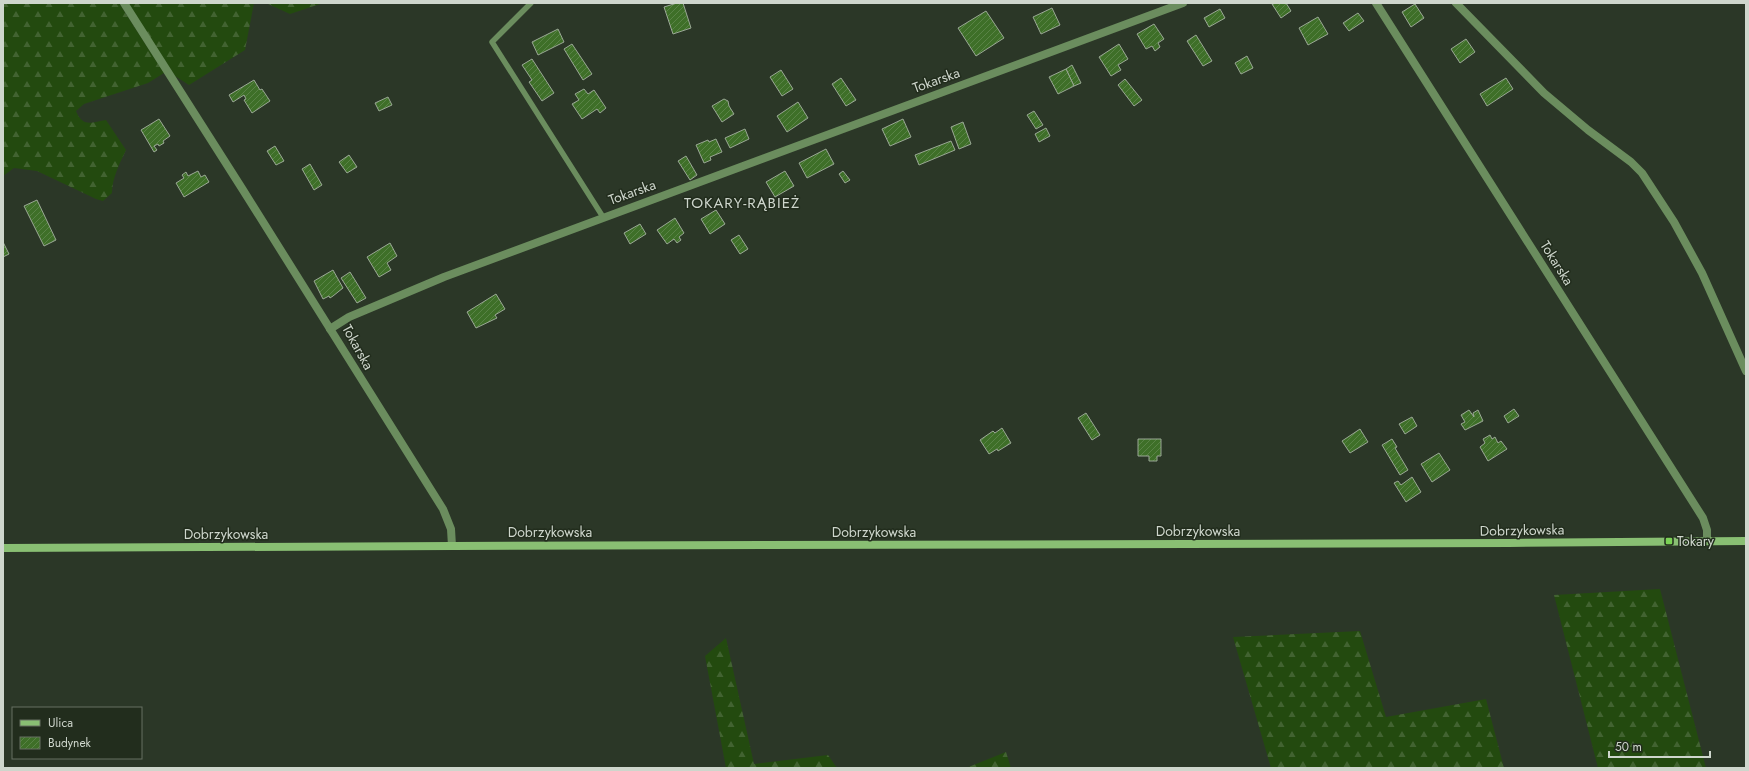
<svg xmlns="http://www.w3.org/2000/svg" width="1749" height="771" font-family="Jost,sans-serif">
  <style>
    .forest { fill: url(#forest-firs) }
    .building { fill: url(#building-hatch); stroke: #9aa895 }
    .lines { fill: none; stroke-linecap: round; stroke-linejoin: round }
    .service { stroke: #6b8d5e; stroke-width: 5.5 }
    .minor { stroke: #6b8d5e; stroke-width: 8 }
    .secondary { stroke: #89bf73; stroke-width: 8 }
    .poi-dot { fill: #7bd155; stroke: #222d1d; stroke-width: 1.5 }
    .labels { text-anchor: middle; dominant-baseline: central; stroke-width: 3; stroke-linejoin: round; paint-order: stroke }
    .street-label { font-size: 14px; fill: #ced6cc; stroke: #222d1d }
    .poi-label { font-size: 14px; fill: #ced6cc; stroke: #222d1d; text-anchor: start }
    .neighbourhood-label { font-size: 15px; letter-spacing: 1px; fill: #ced6cc; stroke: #222d1d }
  </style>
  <defs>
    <pattern id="forest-firs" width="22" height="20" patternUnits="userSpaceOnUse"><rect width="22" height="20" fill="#234a0f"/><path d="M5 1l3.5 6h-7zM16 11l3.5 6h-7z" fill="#426331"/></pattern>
    <pattern id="building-hatch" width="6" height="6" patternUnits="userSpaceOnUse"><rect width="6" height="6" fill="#3e6f28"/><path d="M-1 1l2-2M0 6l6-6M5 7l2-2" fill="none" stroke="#598346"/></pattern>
  </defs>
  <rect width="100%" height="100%" fill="#2b3727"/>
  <!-- forest -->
  <g class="forest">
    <path d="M 3,3 L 119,3 L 164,73 L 148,83 L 84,104 L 76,111 C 83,128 92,122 106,120 L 126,150 C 120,163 112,178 112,193 L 103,201 L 96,199 L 37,171 L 14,168 L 3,176 Z"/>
    <path d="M 128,3 L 254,3 L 245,50 L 189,85 L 175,76 Z"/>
    <path d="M 266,3 L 323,3 L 290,14 Z"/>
    <path d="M 1660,589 L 1706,768 L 1598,768 L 1554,595 Z"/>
    <path d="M 1360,631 L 1386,717 L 1486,699 L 1504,768 L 1271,768 L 1233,637 Z"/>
    <path d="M 726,638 L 754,764 L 828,755 L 837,768 L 726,768 L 705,656 Z"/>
    <path d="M 1006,752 L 1011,768 L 966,768 Z"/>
  </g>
  <!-- building -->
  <g class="building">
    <path d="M 677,3 L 683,3 L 691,28 L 673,34 L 664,7 Z"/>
    <path d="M 1275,3 L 1286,3 L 1291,11 L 1281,18 L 1272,4 Z"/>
    <path d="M 1415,4 L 1424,18 L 1411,27 L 1402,12 Z"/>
    <path d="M 1052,8 L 1060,25 L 1041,34 L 1033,17 Z"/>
    <path d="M 1220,9 L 1225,18 L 1209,27 L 1204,18 Z"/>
    <path d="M 986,11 L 1004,38 L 976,56 L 958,28 Z"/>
    <path d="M 1358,13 L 1364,21 L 1349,31 L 1343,23 Z"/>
    <path d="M 1318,17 L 1328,34 L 1308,45 L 1299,28 Z"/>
    <path d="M 1154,24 L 1164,39 L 1158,43 L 1160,47 L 1155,51 L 1152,46 L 1146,49 L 1137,34 Z"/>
    <path d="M 558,29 L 564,42 L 538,55 L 532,42 Z"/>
    <path d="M 1196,35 L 1212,61 L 1203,66 L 1187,41 Z"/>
    <path d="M 1466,39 L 1475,52 L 1460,63 L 1451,49 Z"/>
    <path d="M 572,44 L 592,74 L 583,80 L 564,49 Z"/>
    <path d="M 1119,44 L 1128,59 L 1118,65 L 1121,70 L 1111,76 L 1099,57 Z"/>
    <path d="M 1247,56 L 1253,68 L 1241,74 L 1235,63 Z"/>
    <path d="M 532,59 L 554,93 L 542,101 L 529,82 L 532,80 L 522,65 Z"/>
    <path d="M 1072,65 L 1081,83 L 1074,86 L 1066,69 Z"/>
    <path d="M 1066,69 L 1074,86 L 1058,94 L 1049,77 Z"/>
    <path d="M 781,70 L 793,89 L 782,96 L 770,77 Z"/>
    <path d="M 841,78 L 856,100 L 846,106 L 832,84 Z"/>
    <path d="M 1506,78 L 1513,89 L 1487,106 L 1480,94 Z"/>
    <path d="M 1125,79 L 1142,100 L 1134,106 L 1118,85 Z"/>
    <path d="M 254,80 L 260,90 L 262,89 L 270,101 L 252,113 L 244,100 L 246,99 L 244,95 L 233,102 L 229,95 Z"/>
    <path d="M 584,89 L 588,94 L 594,90 L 606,108 L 600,113 L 597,109 L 582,119 L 572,104 L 579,100 L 575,94 Z"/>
    <path d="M 388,97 L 392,105 L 379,111 L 375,103 Z"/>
    <path d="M 724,99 L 728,101 L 729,106 L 734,114 L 722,122 L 712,106 Z"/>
    <path d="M 798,102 L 808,118 L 787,132 L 777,116 Z"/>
    <path d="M 1034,111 L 1043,125 L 1036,129 L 1027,115 Z"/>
    <path d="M 159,119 L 170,136 L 163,141 L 164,143 L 159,146 L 158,144 L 154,146 L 157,150 L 154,152 L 141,130 Z"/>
    <path d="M 903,119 L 911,137 L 890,146 L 882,129 Z"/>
    <path d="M 963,122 L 971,144 L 959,149 L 951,127 Z"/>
    <path d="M 1046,128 L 1050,136 L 1039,142 L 1035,134 Z"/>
    <path d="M 745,129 L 749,139 L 730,148 L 725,138 Z"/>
    <path d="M 716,139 L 722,152 L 710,157 L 711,160 L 704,163 L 696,145 L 708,140 L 709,142 Z"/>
    <path d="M 951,141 L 955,150 L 919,165 L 915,155 Z"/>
    <path d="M 275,146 L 284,161 L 276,165 L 267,151 Z"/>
    <path d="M 826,149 L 834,164 L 807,178 L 799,163 Z"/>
    <path d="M 349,155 L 357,167 L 347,173 L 339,162 Z"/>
    <path d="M 686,156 L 697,175 L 690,180 L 678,161 Z"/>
    <path d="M 310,164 L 322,185 L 314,190 L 302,169 Z"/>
    <path d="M 198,171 L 201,177 L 205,175 L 209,182 L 184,197 L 176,183 L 184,178 L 182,175 L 186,172 L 188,176 Z"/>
    <path d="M 785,171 L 794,186 L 775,197 L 766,182 Z"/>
    <path d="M 843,171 L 850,180 L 845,183 L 839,174 Z"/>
    <path d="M 37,200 L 56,240 L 44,246 L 24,206 Z"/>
    <path d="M 716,210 L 725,224 L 710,234 L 701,219 Z"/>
    <path d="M 675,218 L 684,233 L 679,237 L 681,240 L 677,243 L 674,239 L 667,244 L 657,230 Z"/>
    <path d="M 640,224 L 646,234 L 630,244 L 624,233 Z"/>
    <path d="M 739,235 L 748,249 L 740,254 L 731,240 Z"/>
    <path d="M 3,242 L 9,254 L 3,257 Z"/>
    <path d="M 390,243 L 397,256 L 387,263 L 391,270 L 379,277 L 367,257 Z"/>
    <path d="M 333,270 L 343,288 L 333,296 L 330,298 L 329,296 L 323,299 L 314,281 Z"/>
    <path d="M 350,272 L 366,298 L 357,303 L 341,278 Z"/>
    <path d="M 496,294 L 505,309 L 495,315 L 497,318 L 476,328 L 467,312 Z"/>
    <path d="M 1514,409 L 1519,416 L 1508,423 L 1504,416 Z"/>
    <path d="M 1469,410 L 1474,417 L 1473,413 L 1478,410 L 1483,421 L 1465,430 L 1461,424 L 1465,422 L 1461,415 Z"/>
    <path d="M 1086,413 L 1100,435 L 1092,440 L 1078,418 Z"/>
    <path d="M 1412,417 L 1417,426 L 1405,434 L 1399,424 Z"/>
    <path d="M 1002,428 L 1011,443 L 998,451 L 997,449 L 989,454 L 980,440 L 993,431 L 995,433 Z"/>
    <path d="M 1360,429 L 1368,442 L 1350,453 L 1342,441 Z"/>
    <path d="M 1490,435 L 1492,439 L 1495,437 L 1498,443 L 1501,441 L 1507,449 L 1488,461 L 1480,447 L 1485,443 L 1483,439 Z"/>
    <path d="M 1138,439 L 1161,439 L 1161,456 L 1157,456 L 1157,461 L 1149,461 L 1149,456 L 1138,456 Z"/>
    <path d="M 1392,439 L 1397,447 L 1395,448 L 1408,470 L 1400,475 L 1382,445 Z"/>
    <path d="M 1439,453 L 1450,470 L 1432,482 L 1421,464 Z"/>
    <path d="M 1412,477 L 1421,492 L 1406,502 L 1394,483 L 1398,481 L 1401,485 Z"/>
  </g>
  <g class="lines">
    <!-- service -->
    <path class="service" d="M 531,3 L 492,42 L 603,217"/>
    <!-- minor -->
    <g class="minor">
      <path d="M 124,3 L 243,190 L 443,509 L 451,529 L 452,546"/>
      <path d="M 1376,3 L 1703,518 L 1707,530 L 1707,541"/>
      <path d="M 1456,3 L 1544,93 L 1588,130 L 1631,162 L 1642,173 L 1674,222 L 1702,273 L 1746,371"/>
      <path d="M 330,329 L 349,317 L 444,277 L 1183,3"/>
    </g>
    <!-- secondary -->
    <path class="secondary" d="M 3,548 L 452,546 L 1509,543 L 1746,541"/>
  </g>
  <!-- markers -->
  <rect class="poi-dot" x="1665" y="537" width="8" height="8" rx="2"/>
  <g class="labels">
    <!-- street labels -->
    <g class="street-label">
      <text transform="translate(936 80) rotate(-20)">Tokarska</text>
      <text transform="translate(632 192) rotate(-20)">Tokarska</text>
      <text transform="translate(1557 263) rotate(58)">Tokarska</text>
      <text transform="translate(358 347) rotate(61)">Tokarska</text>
      <text transform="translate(1522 530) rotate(-1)">Dobrzykowska</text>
      <text x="1198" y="531">Dobrzykowska</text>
      <text x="550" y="532">Dobrzykowska</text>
      <text x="874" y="532">Dobrzykowska</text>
      <text x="226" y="534">Dobrzykowska</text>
    </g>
    <!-- poi labels -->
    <g class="poi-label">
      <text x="1677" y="541">Tokary</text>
    </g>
    <!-- neighbourhood labels -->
    <g class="neighbourhood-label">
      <text x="742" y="203">TOKARY-RĄBIEŻ</text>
    </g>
  </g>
  <!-- border -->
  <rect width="1749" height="771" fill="none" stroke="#ced6cc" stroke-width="8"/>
  <!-- legend -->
  <rect x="12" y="707" width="130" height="52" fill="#222d1d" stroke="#677163"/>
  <rect x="20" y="720" width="20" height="6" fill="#89bf73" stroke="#677163"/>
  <text x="48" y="727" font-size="12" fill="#ced6cc">Ulica</text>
  <rect x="20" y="737" width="20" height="12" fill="url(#building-hatch)" stroke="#677163"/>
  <text x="48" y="747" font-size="12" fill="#ced6cc">Budynek</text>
  <!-- scale -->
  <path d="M1609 751v6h101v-6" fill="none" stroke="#ced6cc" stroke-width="2"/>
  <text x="1615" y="751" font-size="12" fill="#ced6cc" stroke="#222d1d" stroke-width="3" paint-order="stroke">50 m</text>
</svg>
